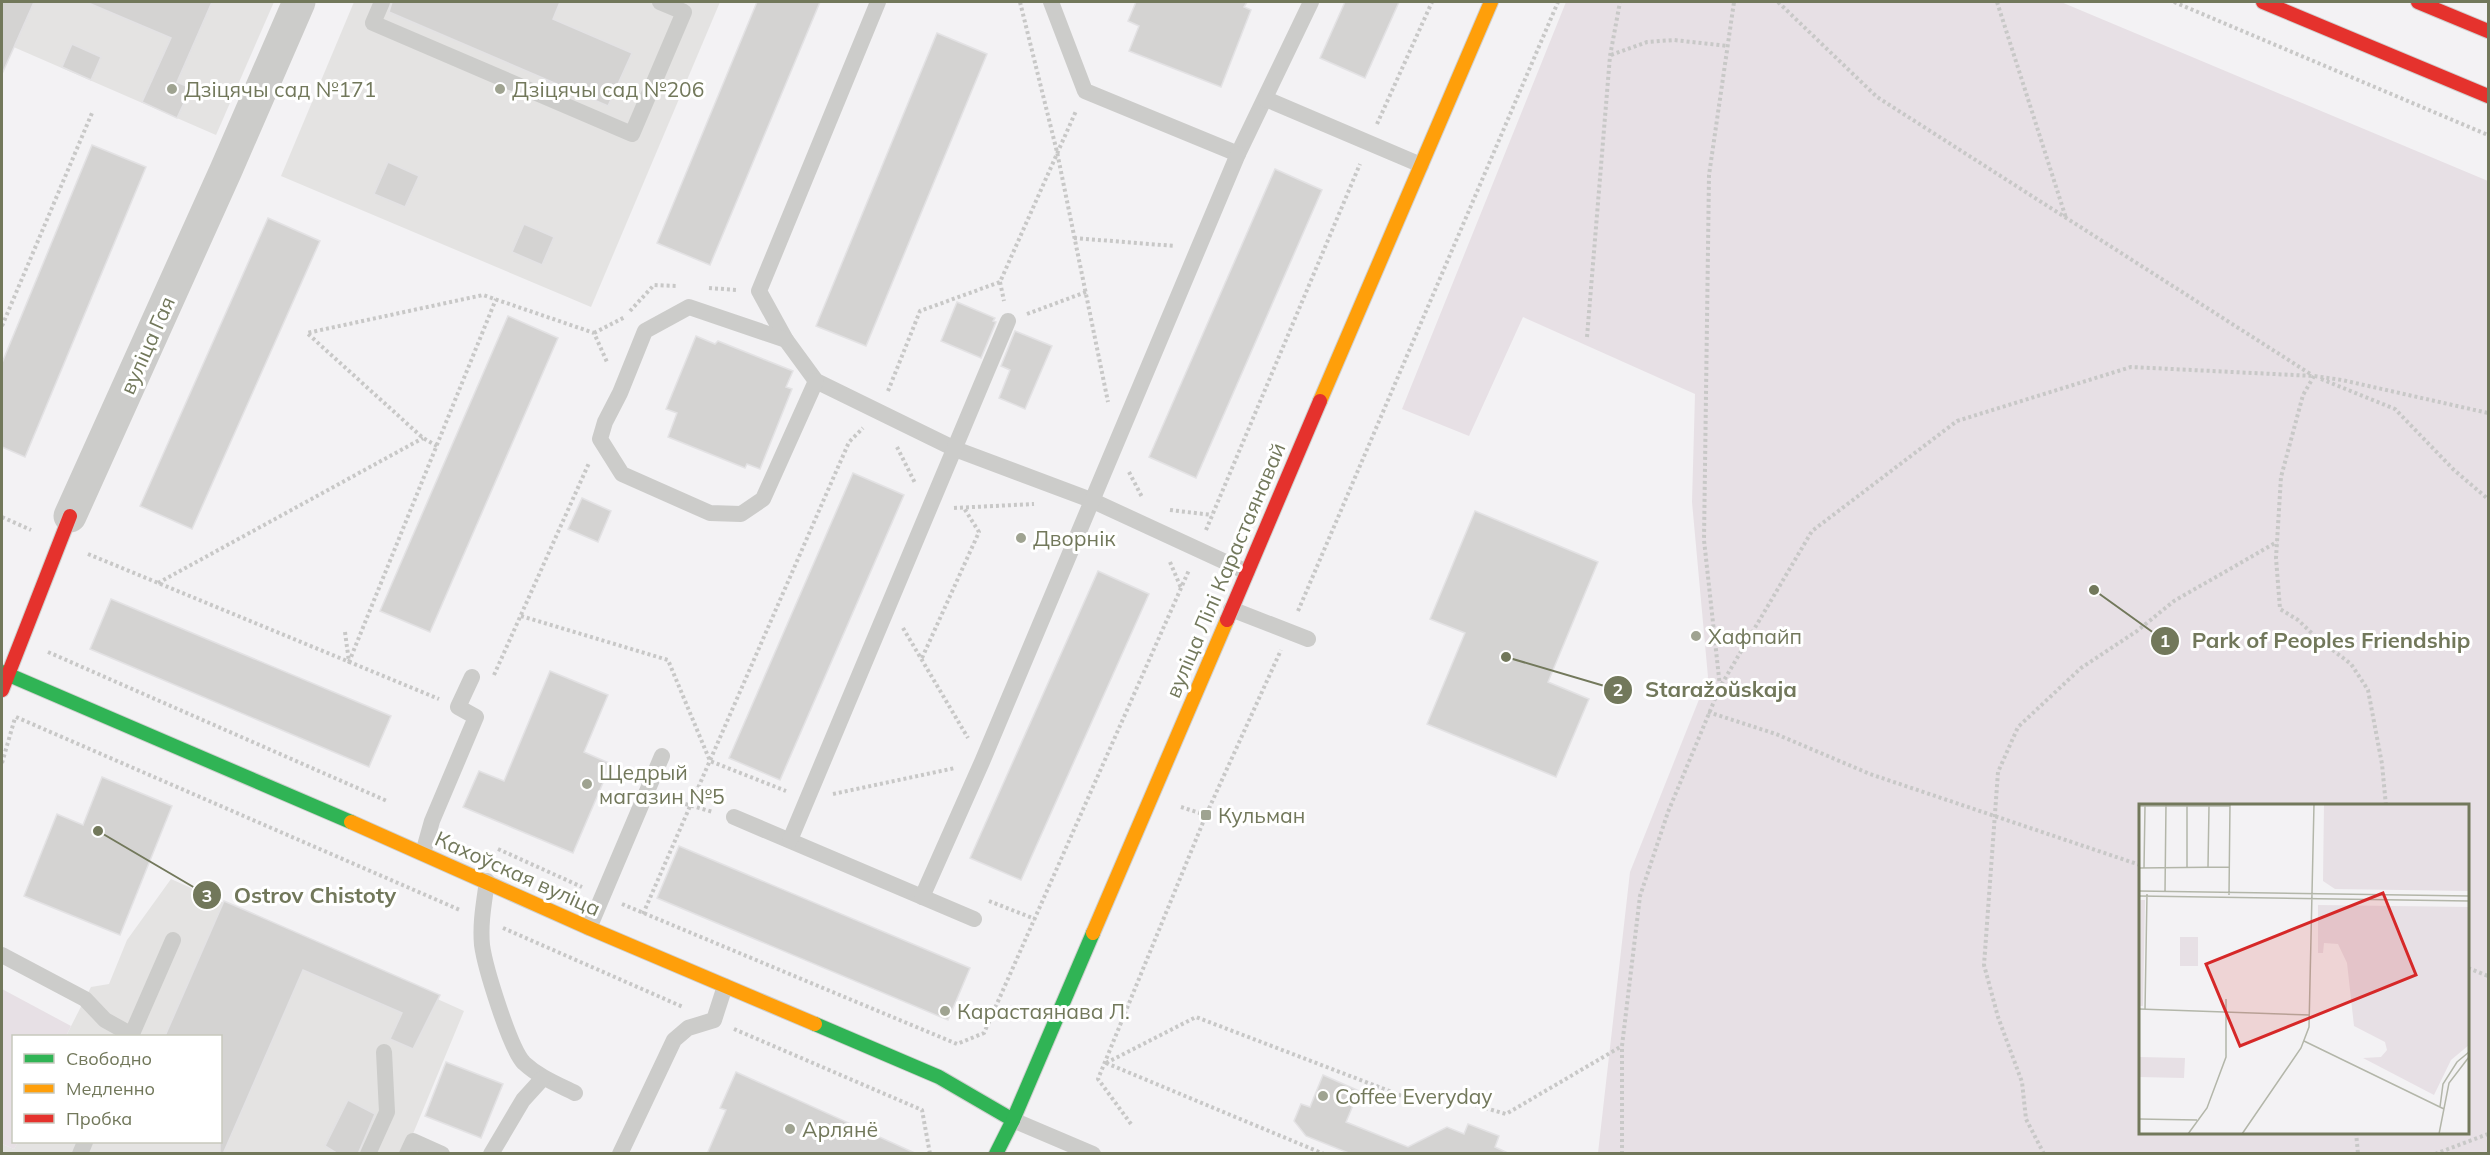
<svg xmlns="http://www.w3.org/2000/svg" width="2490" height="1155" font-family="Mulish,sans-serif">
  <style>
    .built { fill: #e4e3e2 }
    .green { fill: #e7e0e5; fill-rule: evenodd }
    .building { fill: #d4d3d2; stroke: #e3e2e4; stroke-width: 1.5 }
    .lines { fill: none; stroke-linecap: round; stroke-linejoin: round }
    .fast-casing { stroke: #cfd0cf; stroke-width: 16 }
    .slow-casing { stroke: #cfd0cf; stroke-width: 16 }
    .jam-casing { stroke: #cfd0cf; stroke-width: 16 }
    .path { stroke: #c8c8c7; stroke-width: 4; stroke-dasharray: 3 3; stroke-linecap: butt }
    .lane { stroke: #ccccca; stroke-width: 16 }
    .street { stroke: #ccccca; stroke-width: 33 }
    .fast { stroke: #30b455; stroke-width: 14 }
    .slow { stroke: #ff9f0a; stroke-width: 14 }
    .jam { stroke: #e5322d; stroke-width: 14 }
    .poi-dot { fill: #9fa391; stroke: #fff; stroke-width: 2 }
    .labels { text-anchor: middle; dominant-baseline: central; stroke-width: 6; stroke-linejoin: round; paint-order: stroke }
    .poi-label { font-size: 21px; fill: #72785b; stroke: #fff; text-anchor: start }
    .street-label { font-size: 21px; fill: #72785b; stroke: #fff }
    .inset-road { fill: none; stroke: #b3b6a9; stroke-width: 1.5 }
    .view { fill: #d62828; fill-opacity: 0.15; stroke: #d62828; stroke-width: 3 }
    .inset-edge { fill: none; stroke: #72785b; stroke-width: 3 }
    .leader { fill: none; stroke: #72785b; stroke-width: 2 }
    .callout-dot { fill: #72785b; stroke: #fff; stroke-width: 2 }
    .mark-label { font-size: 18px; text-anchor: middle; font-weight: bold; fill: #fff }
    .callout-label { font-size: 22px; text-anchor: middle; font-weight: bold; fill: #72785b; stroke: #fff; stroke-width: 6; stroke-linejoin: round; paint-order: stroke }
  </style>
  <rect width="100%" height="100%" fill="#f3f2f4"/>
  <!-- built -->
  <g class="built">
    <path d="M 2,2 L 274,2 L 216,135 L 2,42 Z"/>
    <path d="M 354,2 L 720,2 L 591,307 L 281,176 Z"/>
    <path d="M 171,879 L 464,1011 L 405,1153 L 2,1154 L 2,1144 L 14,1149 L 18,1142 L 220,1142 L 220,1036 L 66,1036 L 91,987 L 109,984 L 127,940 Z"/>
  </g>
  <!-- green -->
  <g class="green">
    <path d="M 1566,2 L 2061,2 L 2488,181 L 2488,1153 L 1598,1153 L 1630,872 L 1708,677 L 1692,502 L 1695,394 L 1523,317 L 1469,436 L 1402,409 ZM 2140,806 L 2468,806 L 2468,1132 L 2140,1132 Z"/>
    <path d="M 2,989 L 71,1026 L 66,1036 L 14,1036 L 14,1142 L 18,1142 L 14,1149 L 2,1144 Z"/>
  </g>
  <!-- building -->
  <g class="building">
    <path d="M 2,2 L 34,2 L 2,74 Z"/>
    <path d="M 86,2 L 212,2 L 177,82 L 191,88 L 177,118 L 142,102 L 171,38 Z"/>
    <path d="M 392,2 L 560,2 L 553,19 L 632,53 L 608,106 L 389,12 Z"/>
    <path d="M 757,2 L 820,2 L 710,265 L 657,243 Z"/>
    <path d="M 1136,2 L 1247,2 L 1244,7 L 1251,10 L 1221,87 L 1129,51 L 1139,26 L 1128,21 Z"/>
    <path d="M 1345,2 L 1399,2 L 1365,78 L 1320,58 Z"/>
    <path d="M 937,33 L 987,54 L 866,346 L 816,326 Z"/>
    <path d="M 72,44 L 101,57 L 91,80 L 62,67 Z"/>
    <path d="M 92,145 L 146,167 L 25,457 L 2,447 L 2,363 Z"/>
    <path d="M 388,162 L 419,176 L 405,207 L 374,194 Z"/>
    <path d="M 1275,169 L 1322,190 L 1196,478 L 1149,457 Z"/>
    <path d="M 268,218 L 320,241 L 192,529 L 140,506 Z"/>
    <path d="M 524,224 L 554,237 L 542,265 L 512,252 Z"/>
    <path d="M 957,302 L 995,318 L 993,321 L 996,322 L 981,358 L 941,341 Z"/>
    <path d="M 508,316 L 558,338 L 430,632 L 380,611 Z"/>
    <path d="M 1015,331 L 1052,346 L 1025,409 L 999,398 L 1010,370 L 1001,366 Z"/>
    <path d="M 696,336 L 715,344 L 718,341 L 793,371 L 786,387 L 792,389 L 760,469 L 747,464 L 745,468 L 668,437 L 677,413 L 666,409 Z"/>
    <path d="M 853,473 L 904,495 L 780,780 L 729,758 Z"/>
    <path d="M 582,498 L 611,511 L 598,542 L 568,529 Z"/>
    <path d="M 1475,511 L 1598,562 L 1548,682 L 1589,699 L 1556,777 L 1427,724 L 1465,633 L 1430,619 Z"/>
    <path d="M 1098,571 L 1149,594 L 1021,880 L 970,858 Z"/>
    <path d="M 111,599 L 391,716 L 369,767 L 90,649 Z"/>
    <path d="M 550,671 L 608,695 L 584,752 L 611,764 L 573,853 L 463,807 L 479,771 L 504,781 Z"/>
    <path d="M 102,777 L 172,806 L 120,935 L 24,896 L 57,814 L 83,825 Z"/>
    <path d="M 679,846 L 970,968 L 948,1020 L 657,898 Z"/>
    <path d="M 224,901 L 440,995 L 413,1049 L 390,1039 L 402,1013 L 303,970 L 223,1154 L 220,1154 L 220,1036 L 165,1036 Z"/>
    <path d="M 446,1062 L 503,1084 L 481,1138 L 425,1116 Z"/>
    <path d="M 736,1072 L 917,1154 L 707,1154 L 726,1110 L 720,1108 Z"/>
    <path d="M 1323,1075 L 1359,1091 L 1346,1122 L 1408,1147 L 1447,1127 L 1464,1134 L 1468,1124 L 1499,1136 L 1495,1147 L 1510,1154 L 1351,1154 L 1306,1136 L 1294,1121 L 1301,1104 L 1310,1107 Z"/>
    <path d="M 348,1100 L 375,1114 L 358,1154 L 338,1154 L 325,1146 Z"/>
  </g>
  <g class="lines">
    <defs>
      <g id="fast">
        <path d="M 2,672 L 351,822"/>
        <path d="M 815,1024 L 939,1077 L 1013,1120"/>
        <path d="M 996,1154 L 1013,1120 L 1093,933"/>
      </g>
      <g id="slow">
        <path d="M 1320,401 L 1491,2"/>
        <path d="M 351,822 L 589,928 L 815,1024"/>
        <path d="M 1093,933 L 1227,620"/>
      </g>
      <g id="jam">
        <path d="M 2263,2 L 2488,96"/>
        <path d="M 2418,2 L 2488,31"/>
        <path d="M 1227,620 L 1320,401"/>
        <path d="M 2,690 L 70,516"/>
      </g>
    </defs>
    <!-- fast casing -->
    <use href="#fast" class="fast-casing"/>
    <!-- slow casing -->
    <use href="#slow" class="slow-casing"/>
    <!-- jam casing -->
    <use href="#jam" class="jam-casing"/>
    <!-- path -->
    <g class="path">
      <path d="M 1020,2 L 1057,152 L 1108,402"/>
      <path d="M 1778,2 L 1877,97 L 2312,375"/>
      <path d="M 1997,2 L 2066,218"/>
      <path d="M 2174,2 L 2488,135"/>
      <path d="M 1611,55 L 1647,42 L 1674,40 L 1728,46"/>
      <path d="M 1377,124 L 1432,2"/>
      <path d="M 1074,238 L 1175,246"/>
      <path d="M 1000,282 L 1004,301"/>
      <path d="M 709,288 L 737,290"/>
      <path d="M 630,311 L 654,285 L 677,286"/>
      <path d="M 1027,314 L 1086,292"/>
      <path d="M 2,326 L 92,113"/>
      <path d="M 594,333 L 625,317"/>
      <path d="M 1587,337 L 1610,56 L 1620,2"/>
      <path d="M 2314,376 L 2303,395 L 2281,477 L 2276,558 L 2280,609 L 2298,620 L 2318,639 L 2351,664 L 2368,690 L 2382,764 L 2386,806"/>
      <path d="M 2321,379 L 2395,409 L 2454,470 L 2488,499"/>
      <path d="M 888,391 L 920,311 L 1000,282 L 1076,111"/>
      <path d="M 437,446 L 423,438 L 307,333 L 483,295 L 594,333 L 607,362"/>
      <path d="M 897,447 L 915,483"/>
      <path d="M 1129,472 L 1142,497"/>
      <path d="M 954,508 L 1034,504"/>
      <path d="M 1170,510 L 1212,515"/>
      <path d="M 2,517 L 31,530"/>
      <path d="M 1206,530 L 1360,164"/>
      <path d="M 88,554 L 439,699"/>
      <path d="M 1170,562 L 1181,588"/>
      <path d="M 158,583 L 423,438"/>
      <path d="M 1298,611 L 1558,2"/>
      <path d="M 521,616 L 668,660 L 710,761 L 786,791"/>
      <path d="M 903,628 L 968,738"/>
      <path d="M 345,632 L 349,662 L 496,299"/>
      <path d="M 48,652 L 387,801"/>
      <path d="M 922,658 L 979,532 L 964,508"/>
      <path d="M 494,675 L 589,463"/>
      <path d="M 1720,687 L 1704,540 L 1709,175 L 1734,2"/>
      <path d="M 1708,712 L 1776,734 L 1870,774 L 2140,865"/>
      <path d="M 16,717 L 460,910"/>
      <path d="M 2,763 L 15,718"/>
      <path d="M 833,794 L 955,768"/>
      <path d="M 668,799 L 713,812"/>
      <path d="M 1181,807 L 1206,815"/>
      <path d="M 498,849 L 582,887"/>
      <path d="M 989,901 L 1035,919"/>
      <path d="M 622,904 L 957,1044 L 984,1033 L 1189,570"/>
      <path d="M 643,914 L 849,442 L 863,428"/>
      <path d="M 503,928 L 683,1007"/>
      <path d="M 2468,968 L 2488,976"/>
      <path d="M 734,1029 L 922,1110 L 930,1154"/>
      <path d="M 1106,1063 L 1196,1017 L 1418,1102 L 1447,1097 L 1506,1114 L 1622,1046"/>
      <path d="M 1106,1063 L 1324,1154"/>
      <path d="M 1131,1124 L 1098,1079 L 1206,815 L 1281,650"/>
      <path d="M 2356,1132 L 2358,1154"/>
      <path d="M 1622,1154 L 1622,1046 L 1640,896 L 1668,812 L 1720,687 L 1812,531 L 1957,421 L 2131,367 L 2314,376 L 2342,380 L 2488,413"/>
      <path d="M 2044,1154 L 2026,1119 L 2022,1082 L 1998,1017 L 1984,965 L 1998,772 L 2018,727 L 2081,668 L 2137,631 L 2174,601 L 2277,542"/>
      <path d="M 2435,1154 L 2488,1134"/>
    </g>
    <!-- lane -->
    <g class="lane">
      <path d="M 382,2 L 373,23 L 632,134 L 684,12 L 660,2"/>
      <path d="M 878,2 L 759,291 L 786,340 L 816,381 L 955,449 L 1091,500 L 1247,572"/>
      <path d="M 1051,2 L 1085,91 L 1238,154 L 1311,2"/>
      <path d="M 1266,99 L 1421,165"/>
      <path d="M 786,340 L 689,307 L 645,331 L 620,393 L 605,422 L 600,439 L 622,474 L 710,513 L 741,514 L 763,499 L 816,381"/>
      <path d="M 1231,609 L 1308,639"/>
      <path d="M 734,817 L 974,919"/>
      <path d="M 790,840 L 1008,321"/>
      <path d="M 423,853 L 432,821 L 476,717 L 458,707 L 472,677"/>
      <path d="M 487,881 C 484,903 480,923 482,945 C 485,967 510,1049 524,1063 C 539,1077 557,1084 575,1093"/>
      <path d="M 922,897 L 982,762 L 1238,154"/>
      <path d="M 589,928 L 662,756"/>
      <path d="M 2,955 L 85,999 L 105,1020 L 132,1035"/>
      <path d="M 131,1036 L 173,940"/>
      <path d="M 1013,1120 L 1093,1154"/>
      <path d="M 80,1154 L 85,1142"/>
      <path d="M 368,1154 L 387,1112 L 384,1052"/>
      <path d="M 407,1154 L 413,1141 L 442,1154"/>
      <path d="M 491,1154 L 523,1100 L 543,1078"/>
      <path d="M 620,1154 L 674,1040 L 688,1028 L 714,1020 L 725,986"/>
    </g>
    <!-- street -->
    <path class="street" d="M 70,516 L 226,170 L 299,2"/>
    <!-- fast -->
    <use href="#fast" class="fast"/>
    <!-- slow -->
    <use href="#slow" class="slow"/>
    <!-- jam -->
    <use href="#jam" class="jam"/>
  </g>
  <!-- markers -->
  <g class="poi-dot">
    <circle cx="172" cy="89" r="6"/>
    <circle cx="500" cy="89" r="6"/>
    <circle cx="1021" cy="538" r="6"/>
    <circle cx="1696" cy="636" r="6"/>
    <circle cx="587" cy="784" r="6"/>
    <rect x="1200" y="809" width="12" height="12" rx="3"/>
    <circle cx="945" cy="1011" r="6"/>
    <circle cx="1323" cy="1096" r="6"/>
    <circle cx="790" cy="1129" r="6"/>
  </g>
  <g class="labels">
    <!-- poi labels -->
    <g class="poi-label">
      <text x="184" y="89">Дзіцячы сад №171</text>
      <text x="512" y="89">Дзіцячы сад №206</text>
      <text x="1033" y="538">Дворнік</text>
      <text x="1708" y="636">Хафпайп</text>
      <text x="599" y="772">Щедрый<tspan x="599" dy="24">магазин №5</tspan></text>
      <text x="1218" y="815">Кульман</text>
      <text x="957" y="1011">Карастаянава Л.</text>
      <text x="1335" y="1096">Coffee Everyday</text>
      <text x="802" y="1129">Арлянё</text>
    </g>
    <!-- street labels -->
    <g class="street-label">
      <text transform="translate(147 345) rotate(-66)">вуліца Гая</text>
      <text transform="translate(1225 570) rotate(-67)">вуліца Лілі Карастаянавай</text>
      <text transform="translate(518 873) rotate(24)">Кахоўская вуліца</text>
    </g>
  </g>
  <!-- overview -->
  <g transform="translate(2139 804)">
    <rect width="330" height="330" fill="#f3f2f4"/>
    <path d="M 185,0 L 330,0 L 330,87 L 196,85 L 184,77 ZM 0,96 L 6,96 L 4,202 L 0,202 ZM 179,101 L 330,103 L 330,241 L 312,256 L 295,291 L 224,254 L 242,253 L 248,246 L 246,238 L 215,222 L 208,159 L 199,140 L 185,139 L 184,149 L 179,149 ZM 41,133 L 59,133 L 59,162 L 41,162 ZM 0,253 L 46,254 L 45,274 L 0,273 Z" fill="#e7e0e5"/>
    <path class="inset-road" d="M 0,2 L 91,2M 48,63 L 48,2M 69,63 L 70,2M 0,64 L 90,63M 5,64 L 6,2M 0,87 L 330,92M 26,88 L 27,0M 90,91 L 91,0M 0,92 L 330,97M 0,205 L 171,211M 6,206 L 8,90M 165,237 L 305,305M 301,303 L 304,280 L 318,258 L 330,248M 0,315 L 58,316M 49,330 L 68,304 L 87,253 L 87,195M 103,330 L 162,244 L 170,223 L 175,0M 300,330 L 310,279 L 330,253"/>
    <path class="view" d="M 244,89 L 277,171 L 101,242 L 67,160 Z"/>
    <rect width="330" height="330" class="inset-edge"/>
  </g>
  <!-- callouts -->
  <path class="leader" d="M2094 590L2165 641M1506 657L1618 690M98 831L207 895"/>
  <g class="callout-dot">
    <circle cx="2094" cy="590" r="6"/>
    <circle cx="1506" cy="657" r="6"/>
    <circle cx="98" cy="831" r="6"/>
    <circle cx="2165" cy="641" r="15"/>
    <circle cx="1618" cy="690" r="15"/>
    <circle cx="207" cy="895" r="15"/>
  </g>
  <g class="mark-label">
    <text x="2165" y="647">1</text>
    <text x="1618" y="696">2</text>
    <text x="207" y="902">3</text>
  </g>
  <g class="callout-label">
    <text x="2331" y="648">Park of Peoples Friendship</text>
    <text x="1721" y="697">Staražoŭskaja</text>
    <text x="315" y="903">Ostrov Chistoty</text>
  </g>
  <!-- border -->
  <rect width="2490" height="1155" fill="none" stroke="#72785b" stroke-width="6"/>
  <!-- legend -->
  <rect x="12" y="1035" width="210" height="108" fill="#ffffff" stroke="#c7c9bd" stroke-width="1.5"/>
  <rect x="24" y="1054" width="30" height="9" fill="#30b455" stroke="#c7c9bd" stroke-width="1.5"/>
  <text x="66" y="1065" font-size="18" fill="#72785b">Свободно</text>
  <rect x="24" y="1084" width="30" height="9" fill="#ff9f0a" stroke="#c7c9bd" stroke-width="1.5"/>
  <text x="66" y="1095" font-size="18" fill="#72785b">Медленно</text>
  <rect x="24" y="1114" width="30" height="9" fill="#e5322d" stroke="#c7c9bd" stroke-width="1.5"/>
  <text x="66" y="1125" font-size="18" fill="#72785b">Пробка</text>
</svg>
